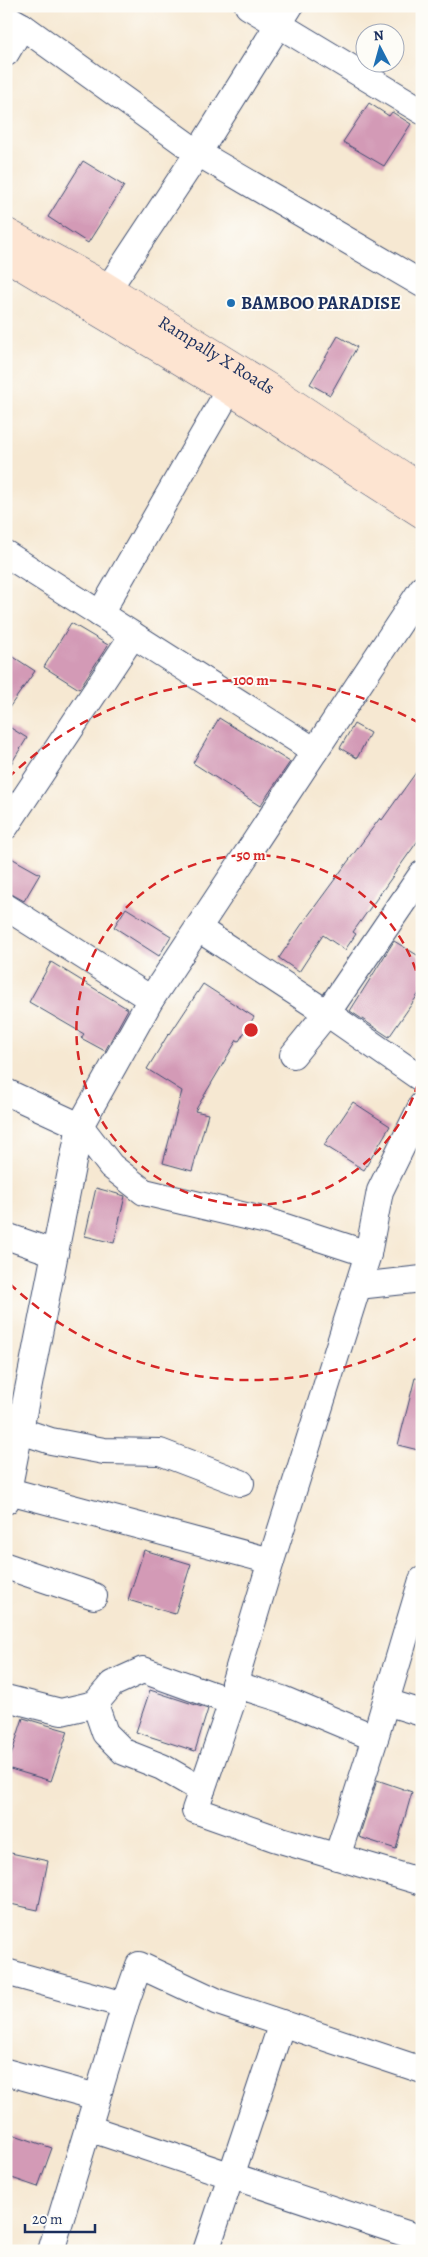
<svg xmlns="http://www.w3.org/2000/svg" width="428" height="2257" font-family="Alegreya,serif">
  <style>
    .building { fill: #d39ab6 }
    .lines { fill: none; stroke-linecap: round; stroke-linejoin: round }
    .street-casing { stroke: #3c4b6f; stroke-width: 28 }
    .secondary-casing { stroke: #3c4b6f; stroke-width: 29 }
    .street { stroke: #fff; stroke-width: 26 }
    .secondary { stroke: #fde4d1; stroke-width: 28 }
    .ring { fill: none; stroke: #d62828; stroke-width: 2.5; stroke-dasharray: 9 6 }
    .poi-dot { fill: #1f6fb2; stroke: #fdfcf7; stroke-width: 2 }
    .labels { text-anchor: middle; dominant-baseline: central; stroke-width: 4; stroke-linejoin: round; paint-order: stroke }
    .poi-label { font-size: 18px; font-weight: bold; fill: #1b2f5e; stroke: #fdfcf7; text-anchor: start }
    .street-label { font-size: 18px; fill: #1b2f5e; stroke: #fdfcf7 }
    .centre { fill: #d62828; stroke: #fdfcf7; stroke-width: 2.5 }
    .ring-label { font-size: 15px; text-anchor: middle; font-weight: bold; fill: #d62828; stroke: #fdfcf7; stroke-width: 4; stroke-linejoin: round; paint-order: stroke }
  </style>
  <rect width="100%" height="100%" fill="#fdfcf7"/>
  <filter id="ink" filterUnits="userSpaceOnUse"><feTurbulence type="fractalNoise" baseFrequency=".02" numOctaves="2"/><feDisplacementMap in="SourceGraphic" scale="10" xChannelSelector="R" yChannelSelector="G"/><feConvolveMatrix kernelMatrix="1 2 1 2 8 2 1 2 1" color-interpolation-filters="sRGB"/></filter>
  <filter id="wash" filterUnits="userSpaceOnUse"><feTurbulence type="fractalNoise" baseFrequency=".0096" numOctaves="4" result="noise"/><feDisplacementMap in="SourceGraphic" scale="20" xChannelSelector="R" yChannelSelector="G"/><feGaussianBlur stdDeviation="1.12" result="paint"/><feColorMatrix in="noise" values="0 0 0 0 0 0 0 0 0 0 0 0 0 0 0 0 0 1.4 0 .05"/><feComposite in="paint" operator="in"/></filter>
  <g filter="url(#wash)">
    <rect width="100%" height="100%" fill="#f6e8d2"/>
    <g id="blocks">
      <!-- building -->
      <g class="building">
        <path d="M 369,103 L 389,116 L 392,112 L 411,124 L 384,166 L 343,142 Z"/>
        <path d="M 83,161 L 124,186 L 88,243 L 48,217 Z"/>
        <path d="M 338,336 L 357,347 L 330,395 L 310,384 Z"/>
        <path d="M 71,623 L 108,645 L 79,689 L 44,667 Z"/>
        <path d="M 6,652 L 35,671 L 6,712 Z"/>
        <path d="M 219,718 L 290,762 L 260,806 L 193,763 Z"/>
        <path d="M 354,724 L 370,733 L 357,758 L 340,748 Z"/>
        <path d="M 6,725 L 27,738 L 6,772 Z"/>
        <path d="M 422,764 L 422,835 L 353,932 L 356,934 L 345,950 L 323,935 L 299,972 L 279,958 L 302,924 L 380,818 L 382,820 Z"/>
        <path d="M 6,855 L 40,874 L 24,901 L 6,891 Z"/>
        <path d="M 126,908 L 171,936 L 159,956 L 114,927 Z"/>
        <path d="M 394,941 L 422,958 L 422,989 L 389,1037 L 350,1011 Z"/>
        <path d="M 51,962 L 128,1009 L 105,1051 L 81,1038 L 84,1034 L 29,1002 Z"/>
        <path d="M 203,984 L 254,1017 L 239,1041 L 237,1040 L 195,1111 L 208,1114 L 192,1171 L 163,1163 L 182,1091 L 147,1069 L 169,1033 L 170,1034 Z"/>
        <path d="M 353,1102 L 390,1126 L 364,1170 L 324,1145 Z"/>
        <path d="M 96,1188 L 125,1196 L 114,1243 L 85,1236 Z"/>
        <path d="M 415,1378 L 422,1379 L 422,1451 L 398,1445 Z"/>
        <path d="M 144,1550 L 191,1564 L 175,1614 L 128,1600 Z"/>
        <path d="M 150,1690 L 208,1709 L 195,1751 L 136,1732 Z"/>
        <path d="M 23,1718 L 68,1731 L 51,1781 L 7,1768 Z"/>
        <path d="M 377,1780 L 412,1792 L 396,1849 L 359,1837 Z"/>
        <path d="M 6,1852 L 48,1861 L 38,1910 L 6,1903 Z"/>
        <path d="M 12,2134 L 52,2148 L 38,2187 L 6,2176 L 6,2149 Z"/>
      </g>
    </g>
  </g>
  <g filter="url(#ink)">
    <use href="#blocks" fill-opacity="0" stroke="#3c4b6f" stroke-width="1"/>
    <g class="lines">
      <defs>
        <g id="street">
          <path d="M 248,6 L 422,111"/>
          <path d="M 6,17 L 22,26 L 198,153 L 422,284"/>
          <path d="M 6,53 L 22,26"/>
          <path d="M 108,289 L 198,153 L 290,6"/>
          <path d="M 6,554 L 315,751"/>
          <path d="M 100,614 L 229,390"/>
          <path d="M 6,826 L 133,635"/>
          <path d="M 6,907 L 151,999"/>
          <path d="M 199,929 L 327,1013 L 422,1079"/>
          <path d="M 293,1055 L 327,1013 L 422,874"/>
          <path d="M 6,1092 L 80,1126 L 111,1166 L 144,1192 L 267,1221 L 368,1254"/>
          <path d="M 422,1105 L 380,1191 L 368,1254 L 271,1561 L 234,1684 L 232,1702 L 195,1810 L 274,1838 L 422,1882"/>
          <path d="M 6,1236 L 55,1253"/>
          <path d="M 358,1286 L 422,1279"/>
          <path d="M 21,1431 L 51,1441 L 104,1451 L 160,1452 L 241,1483"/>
          <path d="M 9,1491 L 271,1561"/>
          <path d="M 6,1501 L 80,1126 L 151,999 L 422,589"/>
          <path d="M 6,1566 L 94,1596"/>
          <path d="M 234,1684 L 282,1699 L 375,1738"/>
          <path d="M 6,1698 L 61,1712 L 95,1704 L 112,1684 L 143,1670 L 232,1702"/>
          <path d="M 386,1702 L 422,1713"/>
          <path d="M 95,1704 L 105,1733 L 124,1752 L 162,1767 L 202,1790"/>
          <path d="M 337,1857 L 375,1738 L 422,1580"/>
          <path d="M 6,1972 L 125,2005 L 139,1965 L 218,2002 L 422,2070"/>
          <path d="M 6,2072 L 97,2097"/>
          <path d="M 88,2128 L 422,2239"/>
          <path d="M 51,2251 L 125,2005"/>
          <path d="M 206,2251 L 282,2023"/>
        </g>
        <g id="secondary">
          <path id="s1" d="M 6,232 L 100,283 L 275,391 L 422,488"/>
          <path d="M 6,257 L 229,390 L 422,514"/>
        </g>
      </defs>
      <!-- street casing -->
      <use href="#street" class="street-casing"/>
      <!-- secondary casing -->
      <use href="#secondary" class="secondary-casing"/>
      <!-- street -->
      <use href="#street" class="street"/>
      <!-- secondary -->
      <use href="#secondary" class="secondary"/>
    </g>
  </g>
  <!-- distance rings -->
  <g class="ring">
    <path d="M422 1069A175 175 0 1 1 422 991"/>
    <path d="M421 1336A350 350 0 0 1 8 1282M8 778A350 350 0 0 1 421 724"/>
  </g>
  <!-- markers -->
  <circle class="poi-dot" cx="231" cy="303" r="5"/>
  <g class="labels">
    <!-- poi labels -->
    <g class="poi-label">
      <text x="241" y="303">BAMBOO PARADISE</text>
    </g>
    <!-- street labels -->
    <g class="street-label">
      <text stroke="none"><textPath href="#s1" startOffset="244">Rampally X Roads</textPath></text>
    </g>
  </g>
  <circle cx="251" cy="1030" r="8" class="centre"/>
  <g class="ring-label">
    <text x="251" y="685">100 m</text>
    <text x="251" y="860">50 m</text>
  </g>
  <!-- margin -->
  <rect width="428" height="2257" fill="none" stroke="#fdfcf7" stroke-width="25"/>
  <!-- north arrow -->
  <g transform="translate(380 48) rotate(354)"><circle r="24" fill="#fdfcf7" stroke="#a3aaba"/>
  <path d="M0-4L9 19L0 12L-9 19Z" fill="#1f6fb2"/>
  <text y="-8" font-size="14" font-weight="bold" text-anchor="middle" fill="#1b2f5e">N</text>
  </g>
  <!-- scale -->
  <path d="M25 2224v8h70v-8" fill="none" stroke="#1b2f5e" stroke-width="2.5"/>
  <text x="32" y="2224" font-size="15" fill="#1b2f5e" stroke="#fdfcf7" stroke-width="4" paint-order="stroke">20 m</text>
</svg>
